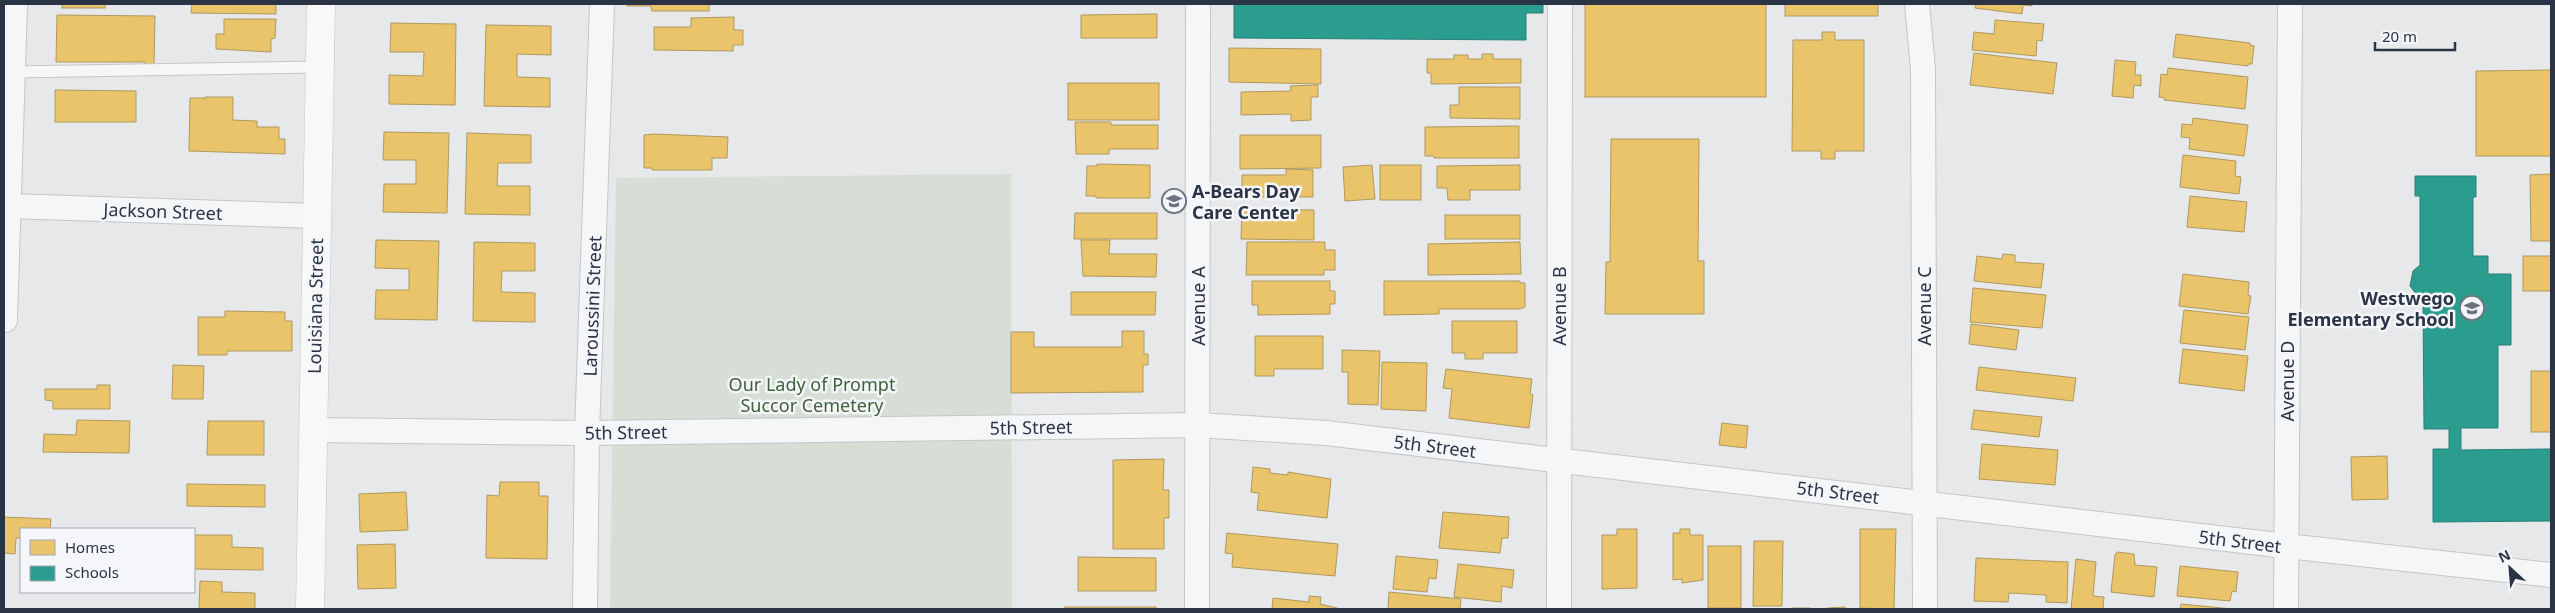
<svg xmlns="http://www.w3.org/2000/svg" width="2555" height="613" font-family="'Noto Sans',sans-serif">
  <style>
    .green { fill: #d6ded6 }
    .homes { fill: #e9c46a; stroke: #b0995f }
    .schools { fill: #2a9d8f; stroke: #2a7e79 }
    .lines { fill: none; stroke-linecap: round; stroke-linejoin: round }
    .lane-casing { stroke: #c4c6c8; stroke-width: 13 }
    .street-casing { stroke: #c4c6c8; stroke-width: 26 }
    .secondary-casing { stroke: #c4c6c8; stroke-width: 29 }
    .lane { stroke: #f5f6f7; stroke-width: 11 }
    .street { stroke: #f5f6f7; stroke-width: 24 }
    .secondary { stroke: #f8f8f8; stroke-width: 28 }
    .labels { text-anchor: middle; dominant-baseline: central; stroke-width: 5; stroke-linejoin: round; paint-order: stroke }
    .poi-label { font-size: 18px; font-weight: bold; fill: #2b3445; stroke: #f4f6f9; text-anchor: start }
    .street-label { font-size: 18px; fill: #2b3445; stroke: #f4f6f9 }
    .park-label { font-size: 18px; fill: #3f6138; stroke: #f4f6f9 }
  </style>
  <rect width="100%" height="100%" fill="#e6e8ea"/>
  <!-- green -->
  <path class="green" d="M 1011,174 L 1012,609 L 610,609 L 616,178 Z"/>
  <!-- homes -->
  <g class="homes">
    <rect x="62" y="4" width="43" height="4"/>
    <path d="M 192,4 L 276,4 L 276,14 L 191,13 Z"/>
    <path d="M 627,4 L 709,4 L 709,11 L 652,11 L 651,6 L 627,6 Z"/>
    <rect x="1585" y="4" width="181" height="93"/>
    <rect x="1785" y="4" width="93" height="12"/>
    <path d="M 1976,4 L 2032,4 L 2032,6 L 2023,5 L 2022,14 L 1975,8 Z"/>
    <path d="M 1157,14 L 1157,38 L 1081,38 L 1081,15 Z"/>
    <path d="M 57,15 L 155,16 L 154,66 L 145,66 L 145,62 L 56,62 Z"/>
    <path d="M 734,17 L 734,30 L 743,30 L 743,45 L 733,45 L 733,51 L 654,50 L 654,27 L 691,27 L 691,18 Z"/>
    <path d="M 224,19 L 276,19 L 275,38 L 271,39 L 271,52 L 216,49 L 216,34 L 224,34 Z"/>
    <path d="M 1995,20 L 2044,24 L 2042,41 L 2037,40 L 2036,56 L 1972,50 L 1974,32 L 1994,34 Z"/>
    <path d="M 391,23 L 456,24 L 455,105 L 389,104 L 389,75 L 423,76 L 424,52 L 390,52 Z"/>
    <path d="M 486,25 L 551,26 L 551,55 L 517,54 L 517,77 L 550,78 L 550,107 L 484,106 Z"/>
    <path d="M 1822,32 L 1835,32 L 1835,40 L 1864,40 L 1864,151 L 1835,151 L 1835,159 L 1821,159 L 1821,151 L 1792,151 L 1793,40 L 1822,40 Z"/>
    <path d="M 2176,34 L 2250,43 L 2250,45 L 2254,46 L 2252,64 L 2248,64 L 2248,66 L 2173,57 Z"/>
    <path d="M 1229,48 L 1321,49 L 1321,84 L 1229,82 Z"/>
    <path d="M 1974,53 L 2057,63 L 2053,94 L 1970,85 Z"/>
    <path d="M 1482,54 L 1493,54 L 1493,59 L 1521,59 L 1521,83 L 1431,84 L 1431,73 L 1427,73 L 1427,59 L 1454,59 L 1454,55 L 1468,55 L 1468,59 L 1482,59 Z"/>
    <path d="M 2115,60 L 2136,62 L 2135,75 L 2141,75 L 2141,86 L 2134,85 L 2133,98 L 2112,96 Z"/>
    <path d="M 2168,68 L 2248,77 L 2245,109 L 2164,100 L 2165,98 L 2159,97 L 2161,74 L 2167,75 Z"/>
    <path d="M 2551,70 L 2551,156 L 2476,156 L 2476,71 Z"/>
    <rect x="1068" y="83" width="91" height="37"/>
    <path d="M 1318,85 L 1318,97 L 1311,97 L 1311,120 L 1291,121 L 1291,114 L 1241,115 L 1241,92 L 1291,91 L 1290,86 Z"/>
    <path d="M 1459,87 L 1520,87 L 1520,119 L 1450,118 L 1450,105 L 1459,105 Z"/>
    <path d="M 55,90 L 136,91 L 136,122 L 55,122 Z"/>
    <path d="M 205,97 L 233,97 L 233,120 L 257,121 L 257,127 L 279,127 L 279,139 L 285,139 L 285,154 L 189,151 L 190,98 L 206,98 Z"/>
    <path d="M 2193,118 L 2248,125 L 2244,156 L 2189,149 L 2190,138 L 2181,137 L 2182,124 L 2192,125 Z"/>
    <path d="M 1075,122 L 1111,122 L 1111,125 L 1158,125 L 1158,149 L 1109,149 L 1109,154 L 1076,154 Z"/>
    <path d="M 1519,126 L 1519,158 L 1434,158 L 1434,156 L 1425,156 L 1425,127 Z"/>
    <path d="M 384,132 L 449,133 L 447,213 L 383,212 L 384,184 L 416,184 L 416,160 L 383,160 Z"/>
    <path d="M 467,133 L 531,135 L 531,163 L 498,163 L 497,186 L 530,186 L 530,215 L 465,214 Z"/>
    <path d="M 654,134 L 728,137 L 727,158 L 712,158 L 712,170 L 652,170 L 652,168 L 644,168 L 644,135 Z"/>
    <path d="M 1240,135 L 1321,135 L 1321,168 L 1240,169 Z"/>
    <path d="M 1611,139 L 1699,139 L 1698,261 L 1704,261 L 1704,314 L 1605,314 L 1606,262 L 1610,262 Z"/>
    <path d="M 2183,155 L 2236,161 L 2235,176 L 2241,177 L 2239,194 L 2180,187 Z"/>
    <path d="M 1097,164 L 1150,165 L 1150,198 L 1096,198 L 1096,196 L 1086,196 L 1087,166 L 1097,166 Z"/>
    <path d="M 1372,165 L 1375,199 L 1345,201 L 1343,167 Z"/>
    <rect x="1380" y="165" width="41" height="35"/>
    <path d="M 1520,165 L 1520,190 L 1470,190 L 1470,200 L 1448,200 L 1447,188 L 1437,188 L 1437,166 Z"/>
    <path d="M 1286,169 L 1313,170 L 1313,197 L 1242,197 L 1242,175 L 1286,175 Z"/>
    <path d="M 2551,174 L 2551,241 L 2531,241 L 2530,175 Z"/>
    <path d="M 2190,196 L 2247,202 L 2244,232 L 2187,227 Z"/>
    <path d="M 1242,209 L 1314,210 L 1314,240 L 1241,239 Z"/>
    <path d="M 1075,213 L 1157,213 L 1157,239 L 1074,239 Z"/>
    <rect x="1445" y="215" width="75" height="24"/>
    <path d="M 376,240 L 439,241 L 437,320 L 375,319 L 376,290 L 409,290 L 409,269 L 375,268 Z"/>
    <path d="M 1081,240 L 1110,240 L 1109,254 L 1157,254 L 1156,277 L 1083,276 Z"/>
    <path d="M 474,242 L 535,243 L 535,271 L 502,271 L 501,292 L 535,293 L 535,322 L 473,321 Z"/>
    <path d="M 1247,242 L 1325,242 L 1325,250 L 1335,250 L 1335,270 L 1324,270 L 1324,275 L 1246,275 Z"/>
    <path d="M 1520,242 L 1521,274 L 1428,275 L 1428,244 Z"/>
    <path d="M 2003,254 L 2015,255 L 2015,262 L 2044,264 L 2041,288 L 1974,281 L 1977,256 L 2002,259 Z"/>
    <rect x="2523" y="256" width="28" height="35"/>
    <path d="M 2183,274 L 2249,282 L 2248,295 L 2251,296 L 2248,314 L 2179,306 Z"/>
    <path d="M 1252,281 L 1330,281 L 1330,291 L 1335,291 L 1335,304 L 1330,304 L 1330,314 L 1258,315 L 1258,305 L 1252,305 Z"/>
    <path d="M 1384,281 L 1520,281 L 1520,283 L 1525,283 L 1525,307 L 1520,309 L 1439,309 L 1439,314 L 1384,315 Z"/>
    <path d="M 1973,288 L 2046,295 L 2042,328 L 1970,322 Z"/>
    <path d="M 1071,292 L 1156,292 L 1155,315 L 1071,315 Z"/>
    <path d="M 2184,310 L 2249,317 L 2245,350 L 2180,343 Z"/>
    <path d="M 225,311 L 285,312 L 285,321 L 292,321 L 292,351 L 227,351 L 227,355 L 198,355 L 198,317 L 225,317 Z"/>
    <path d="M 1452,321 L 1517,321 L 1517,353 L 1483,353 L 1483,359 L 1465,359 L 1465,353 L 1452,353 Z"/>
    <path d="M 1971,324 L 2019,330 L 2016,350 L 1969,344 Z"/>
    <path d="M 1122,331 L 1144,331 L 1144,354 L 1148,354 L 1148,365 L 1143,365 L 1143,392 L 1011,393 L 1011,332 L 1034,332 L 1034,347 L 1122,347 Z"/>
    <path d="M 1255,336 L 1323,336 L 1323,369 L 1274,369 L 1274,376 L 1255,376 Z"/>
    <path d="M 2183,349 L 2248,356 L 2244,391 L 2179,383 Z"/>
    <path d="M 1342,350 L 1380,351 L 1378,405 L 1348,404 L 1348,372 L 1342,372 Z"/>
    <path d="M 1382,362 L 1427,363 L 1426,411 L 1381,409 Z"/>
    <path d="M 173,365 L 204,366 L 203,399 L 172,399 Z"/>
    <path d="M 1979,367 L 2076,378 L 2073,401 L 1976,390 Z"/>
    <path d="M 1446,369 L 1532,379 L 1530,394 L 1533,395 L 1529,428 L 1449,418 L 1452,389 L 1443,388 Z"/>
    <rect x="2531" y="371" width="20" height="61"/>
    <path d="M 97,385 L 110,385 L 110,409 L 53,409 L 53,401 L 45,400 L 45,389 L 97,389 Z"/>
    <path d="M 1974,410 L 2042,417 L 2039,437 L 1971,429 Z"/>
    <path d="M 77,420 L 130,421 L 129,453 L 43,452 L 44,434 L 76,435 Z"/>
    <path d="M 208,421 L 264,421 L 264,455 L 207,455 Z"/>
    <path d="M 1722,423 L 1748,426 L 1746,448 L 1719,445 Z"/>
    <path d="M 1982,444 L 2058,450 L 2055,485 L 1979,479 Z"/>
    <path d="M 2387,456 L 2388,499 L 2352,500 L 2351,457 Z"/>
    <path d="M 1164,459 L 1163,490 L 1169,490 L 1169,518 L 1164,518 L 1164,549 L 1113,549 L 1113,460 Z"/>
    <path d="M 1253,467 L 1270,469 L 1270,473 L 1288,475 L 1288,472 L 1331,479 L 1327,518 L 1257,510 L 1259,493 L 1251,492 Z"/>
    <path d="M 500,482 L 539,482 L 539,496 L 548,496 L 547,559 L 486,558 L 487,495 L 499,496 Z"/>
    <path d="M 187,484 L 265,485 L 265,507 L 187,506 Z"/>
    <path d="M 406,492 L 408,530 L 360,532 L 359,494 Z"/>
    <path d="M 1443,512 L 1509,517 L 1508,538 L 1502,538 L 1500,553 L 1439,548 Z"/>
    <path d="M 4,517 L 51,519 L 50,529 L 21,529 L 21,538 L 16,538 L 15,554 L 4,553 Z"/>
    <path d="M 1617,529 L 1637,529 L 1637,588 L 1602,589 L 1602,535 L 1617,535 Z"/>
    <path d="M 1680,529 L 1690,529 L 1690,535 L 1703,535 L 1703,580 L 1682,583 L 1682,579 L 1673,580 L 1673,533 L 1680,533 Z"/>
    <path d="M 1860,529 L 1896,529 L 1894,609 L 1860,608 Z"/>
    <path d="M 1227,533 L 1338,544 L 1335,576 L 1232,567 L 1233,554 L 1225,553 Z"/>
    <path d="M 194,535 L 232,535 L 232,547 L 263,548 L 263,570 L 194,569 Z"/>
    <path d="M 1754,541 L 1783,541 L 1782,606 L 1753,606 Z"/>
    <path d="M 395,544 L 396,588 L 358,589 L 357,545 Z"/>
    <rect x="1708" y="546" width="33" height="62"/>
    <path d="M 2117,552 L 2134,554 L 2135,565 L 2157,567 L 2154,597 L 2111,592 L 2115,555 Z"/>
    <path d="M 1396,556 L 1438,560 L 1436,579 L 1429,578 L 1427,592 L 1393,589 Z"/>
    <path d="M 1078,557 L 1156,558 L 1156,591 L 1078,591 Z"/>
    <path d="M 1976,558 L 2068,562 L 2067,603 L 2046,602 L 2046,595 L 2009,593 L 2008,602 L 1974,601 Z"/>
    <path d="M 2076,559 L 2096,562 L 2093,596 L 2104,597 L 2103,609 L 2071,609 Z"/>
    <path d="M 1458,564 L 1514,570 L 1512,588 L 1502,586 L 1501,602 L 1454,597 Z"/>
    <path d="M 2180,566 L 2238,572 L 2236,592 L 2232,591 L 2230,601 L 2177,596 Z"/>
    <path d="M 200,581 L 222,582 L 222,592 L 255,593 L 255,609 L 199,609 Z"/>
    <path d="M 1389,592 L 1461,599 L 1460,609 L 1388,609 Z"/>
    <path d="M 1309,596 L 1321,597 L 1320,604 L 1341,609 L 1272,609 L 1273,598 L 1309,602 Z"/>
    <path d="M 2181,604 L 2233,609 L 2180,609 Z"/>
    <rect x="1065" y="607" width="91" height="2"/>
    <path d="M 1845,607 L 1846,609 L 1827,609 L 1827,608 Z"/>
    <rect x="1792" y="608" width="18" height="1"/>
  </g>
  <!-- schools -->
  <g class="schools">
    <path d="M 1234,4 L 1543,4 L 1543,13 L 1526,13 L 1526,40 L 1234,38 Z"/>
    <path d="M 2415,176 L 2476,176 L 2476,197 L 2473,197 L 2473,256 L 2488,256 L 2488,274 L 2511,274 L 2511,345 L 2498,345 L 2498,428 L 2461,428 L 2461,450 L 2551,449 L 2551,521 L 2433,522 L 2433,449 L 2449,449 L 2449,429 L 2424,429 L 2423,298 L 2419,298 L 2410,286 L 2413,271 L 2420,265 L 2420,196 L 2415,196 Z"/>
  </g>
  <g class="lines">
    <defs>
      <path id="lane" d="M 12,72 L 320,67"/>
      <g id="street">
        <path d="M 1917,4 L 1923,69 L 1925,609"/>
        <path d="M 8,206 L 317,216"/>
        <path d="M 5,320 L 15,4"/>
        <path d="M 313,430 L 587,433 L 1198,425 L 1326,433 L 2286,546 L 2551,575"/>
        <path d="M 585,609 L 587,433 L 602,4"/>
        <path d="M 1197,609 L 1198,4"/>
        <path d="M 1559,609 L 1560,4"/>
        <path d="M 2286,609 L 2290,4"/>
      </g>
      <path id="secondary" d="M 310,609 L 321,4"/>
    </defs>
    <!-- lane casing -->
    <use href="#lane" class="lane-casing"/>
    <!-- street casing -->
    <use href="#street" class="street-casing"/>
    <!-- secondary casing -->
    <use href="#secondary" class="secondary-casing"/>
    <!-- lane -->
    <use href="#lane" class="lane"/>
    <!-- street -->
    <use href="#street" class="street"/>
    <!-- secondary -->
    <use href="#secondary" class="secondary"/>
  </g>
  <!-- icons -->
  <defs>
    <symbol id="school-ring" viewBox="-11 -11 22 22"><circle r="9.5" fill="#f4f6f9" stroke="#6c737f" stroke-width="1.5"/><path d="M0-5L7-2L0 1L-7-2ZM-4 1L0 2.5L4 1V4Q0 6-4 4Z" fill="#6c737f"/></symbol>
  </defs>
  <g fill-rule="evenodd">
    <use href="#school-ring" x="1160" y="187" width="28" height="28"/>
    <use href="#school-ring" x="2458" y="294" width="28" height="28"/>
  </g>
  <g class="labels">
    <!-- poi labels -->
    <g class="poi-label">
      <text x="1192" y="191">A-Bears Day<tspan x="1192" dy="21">Care Center</tspan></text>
      <text x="2454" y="298" text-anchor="end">Westwego<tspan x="2454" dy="21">Elementary School</tspan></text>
    </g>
    <!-- street labels -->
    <g class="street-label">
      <text transform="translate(163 211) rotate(2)">Jackson Street</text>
      <text transform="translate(315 306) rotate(-89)">Louisiana Street</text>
      <text transform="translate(592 306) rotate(-88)">Laroussini Street</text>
      <text transform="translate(1198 306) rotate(-90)">Avenue A</text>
      <text transform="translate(1559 306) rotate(-90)">Avenue B</text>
      <text transform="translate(1924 306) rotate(-90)">Avenue C</text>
      <text transform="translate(2287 381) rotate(-90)">Avenue D</text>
      <text transform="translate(1031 427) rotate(-1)">5th Street</text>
      <text transform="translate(626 432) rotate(-1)">5th Street</text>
      <text transform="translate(1435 446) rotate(7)">5th Street</text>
      <text transform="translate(1838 492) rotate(7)">5th Street</text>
      <text transform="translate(2240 541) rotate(7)">5th Street</text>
    </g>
    <!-- park labels -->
    <g class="park-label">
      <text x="812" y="384">Our Lady of Prompt<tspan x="812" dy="21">Succor Cemetery</tspan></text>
    </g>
  </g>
  <!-- border -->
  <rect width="2555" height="613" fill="none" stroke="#2b3445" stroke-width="10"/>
  <!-- legend -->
  <rect x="20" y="528" width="175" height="65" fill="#f4f6f9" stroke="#a4a8b1"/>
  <rect x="30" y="540" width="25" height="15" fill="#e9c46a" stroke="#a4a8b1"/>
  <text x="65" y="553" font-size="15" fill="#2b3445">Homes</text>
  <rect x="30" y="566" width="25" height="15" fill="#2a9d8f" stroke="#a4a8b1"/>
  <text x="65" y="578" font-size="15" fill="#2b3445">Schools</text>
  <!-- north arrow -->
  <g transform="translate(2510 568) rotate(334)" stroke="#f4f6f9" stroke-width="4" paint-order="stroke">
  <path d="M0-4L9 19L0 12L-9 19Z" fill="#2b3445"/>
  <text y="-8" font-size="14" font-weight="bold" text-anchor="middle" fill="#2b3445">N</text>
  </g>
  <!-- scale -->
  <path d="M2375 42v8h80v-8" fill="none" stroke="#2b3445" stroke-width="2.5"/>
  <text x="2382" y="42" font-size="15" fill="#2b3445" stroke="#f4f6f9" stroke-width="4" paint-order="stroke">20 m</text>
</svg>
